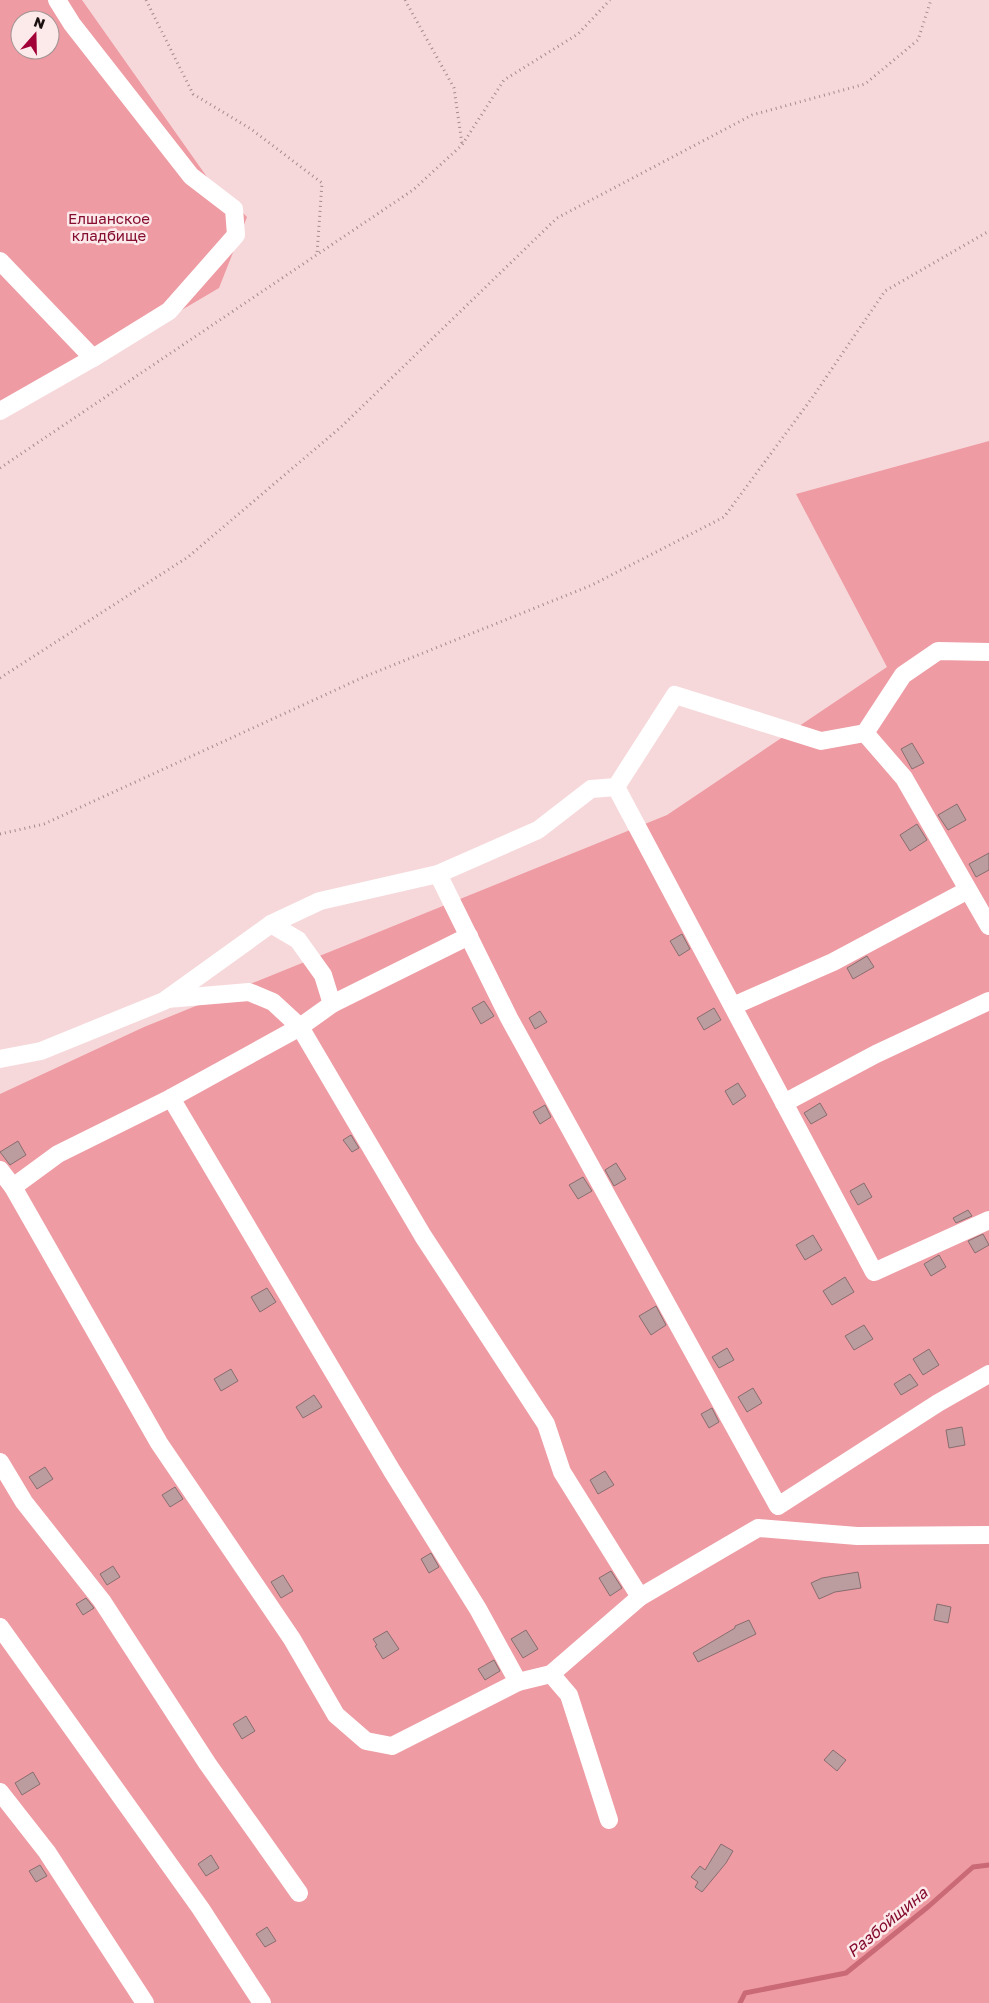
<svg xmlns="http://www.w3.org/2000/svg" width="989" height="2003" font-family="'Golos Text',sans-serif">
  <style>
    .green { fill: #ee9ba3; fill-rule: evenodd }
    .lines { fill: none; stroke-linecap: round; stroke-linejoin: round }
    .stream { stroke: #ca6a76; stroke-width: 5 }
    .building { fill: #bb9d9f; stroke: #896d6f }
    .path { stroke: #a38c8e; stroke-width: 3; stroke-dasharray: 1 4; stroke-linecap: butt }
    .minor { stroke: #fff; stroke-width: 18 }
    .labels { text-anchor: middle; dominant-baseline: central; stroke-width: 5; stroke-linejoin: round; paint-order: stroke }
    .park-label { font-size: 15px; fill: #860e30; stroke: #fce9ea }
    .water-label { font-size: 16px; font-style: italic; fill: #840b2e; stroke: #fce9ea }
  </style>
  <rect width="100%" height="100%" fill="#f7d8da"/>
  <!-- green -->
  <g class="green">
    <path d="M 0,0 L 82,0 L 207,177 L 247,217 L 219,288 L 0,417 ZM 20,20 L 50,20 L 50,50 L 20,50 Z"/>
    <path d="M 989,441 L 989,2003 L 0,2003 L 0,1094 L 144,1027 L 667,815 L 887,667 L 796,494 Z"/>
  </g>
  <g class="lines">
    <!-- stream -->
    <path class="stream" d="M 740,2003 L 745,1993 L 846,1973 L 929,1906 L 973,1867 L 989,1865"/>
  </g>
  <!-- building -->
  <g class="building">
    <path d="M 912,743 L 924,763 L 912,769 L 901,749 Z"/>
    <path d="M 957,804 L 966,820 L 948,830 L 938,815 Z"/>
    <path d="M 917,824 L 927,840 L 910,851 L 900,835 Z"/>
    <path d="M 989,853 L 989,870 L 976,877 L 969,864 Z"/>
    <path d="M 682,934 L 690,949 L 679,956 L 670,941 Z"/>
    <path d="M 867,956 L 874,967 L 853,979 L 847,968 Z"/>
    <path d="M 484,1001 L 494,1016 L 481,1024 L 472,1008 Z"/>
    <path d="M 714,1008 L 721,1020 L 704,1030 L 697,1018 Z"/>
    <path d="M 540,1011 L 547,1022 L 535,1029 L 529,1018 Z"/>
    <path d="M 738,1083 L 746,1096 L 733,1105 L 725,1091 Z"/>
    <path d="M 820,1103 L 827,1115 L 811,1124 L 804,1113 Z"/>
    <path d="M 545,1105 L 551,1117 L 540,1124 L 533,1112 Z"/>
    <path d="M 351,1135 L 359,1148 L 352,1152 L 343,1140 Z"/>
    <path d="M 18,1141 L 26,1155 L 10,1165 L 0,1152 Z"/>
    <path d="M 616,1163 L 626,1179 L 614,1186 L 605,1170 Z"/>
    <path d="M 583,1177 L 592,1191 L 578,1199 L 569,1185 Z"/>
    <path d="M 864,1183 L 872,1197 L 858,1205 L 850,1191 Z"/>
    <path d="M 968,1210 L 972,1216 L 956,1223 L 953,1218 Z"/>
    <path d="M 983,1234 L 989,1245 L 975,1253 L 968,1241 Z"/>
    <path d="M 813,1235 L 822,1250 L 805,1260 L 796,1245 Z"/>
    <path d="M 939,1255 L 946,1267 L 931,1276 L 924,1264 Z"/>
    <path d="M 845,1277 L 854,1292 L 832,1305 L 823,1291 Z"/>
    <path d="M 267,1288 L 276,1302 L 260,1312 L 251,1297 Z"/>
    <path d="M 656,1306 L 666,1325 L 651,1335 L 639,1316 Z"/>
    <path d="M 864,1325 L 873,1339 L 854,1350 L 845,1336 Z"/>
    <path d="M 727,1348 L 734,1360 L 719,1368 L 712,1357 Z"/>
    <path d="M 929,1349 L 939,1365 L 923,1375 L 913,1359 Z"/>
    <path d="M 231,1369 L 238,1381 L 221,1391 L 214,1379 Z"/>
    <path d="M 910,1374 L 918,1385 L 901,1395 L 894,1384 Z"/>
    <path d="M 753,1388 L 762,1403 L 747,1412 L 738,1397 Z"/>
    <path d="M 314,1395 L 322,1407 L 303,1418 L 296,1407 Z"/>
    <path d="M 712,1408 L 719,1422 L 709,1428 L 701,1414 Z"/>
    <path d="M 962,1427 L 965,1445 L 949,1448 L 946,1430 Z"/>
    <path d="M 45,1467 L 53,1479 L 37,1489 L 29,1477 Z"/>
    <path d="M 605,1471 L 614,1485 L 598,1494 L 590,1480 Z"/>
    <path d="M 175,1487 L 183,1499 L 170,1507 L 162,1495 Z"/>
    <path d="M 431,1553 L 439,1567 L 429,1573 L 421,1559 Z"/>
    <path d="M 113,1566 L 120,1577 L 107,1585 L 100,1574 Z"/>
    <path d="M 611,1571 L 622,1588 L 610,1596 L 599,1578 Z"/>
    <path d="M 858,1572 L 861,1588 L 835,1592 L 819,1599 L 811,1583 L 822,1578 Z"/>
    <path d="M 283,1575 L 293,1591 L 281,1598 L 271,1582 Z"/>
    <path d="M 86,1598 L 94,1608 L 83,1615 L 76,1604 Z"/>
    <path d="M 937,1604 L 951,1607 L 948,1623 L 934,1620 Z"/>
    <path d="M 749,1620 L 756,1634 L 698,1662 L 693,1653 L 735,1628 L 735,1626 Z"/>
    <path d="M 526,1630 L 538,1649 L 523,1658 L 511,1639 Z"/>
    <path d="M 387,1631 L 399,1649 L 383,1659 L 375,1646 L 377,1645 L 373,1639 Z"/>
    <path d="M 494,1660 L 500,1671 L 485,1680 L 478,1669 Z"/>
    <path d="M 246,1716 L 255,1731 L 242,1739 L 233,1724 Z"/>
    <path d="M 833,1750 L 846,1760 L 837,1771 L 824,1760 Z"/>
    <path d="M 33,1772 L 40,1784 L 22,1795 L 15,1783 Z"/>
    <path d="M 721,1844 L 733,1851 L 726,1863 L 702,1892 L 695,1887 L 698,1882 L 691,1877 L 700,1866 L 705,1870 Z"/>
    <path d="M 211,1855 L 219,1868 L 206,1876 L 198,1864 Z"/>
    <path d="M 40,1865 L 47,1876 L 36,1882 L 29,1871 Z"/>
    <path d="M 267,1927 L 276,1941 L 265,1947 L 256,1934 Z"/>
  </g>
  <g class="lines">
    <!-- path -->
    <g class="path">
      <path d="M 146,0 L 193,94 L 251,129 L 322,183 L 317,254"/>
      <path d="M 405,0 L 454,88 L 462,144"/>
      <path d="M 0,468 L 413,190 L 462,145 L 504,80 L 578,34 L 610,0"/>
      <path d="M 0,678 L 188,557 L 341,427 L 557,218 L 752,115 L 865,84 L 918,40 L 931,0"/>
      <path d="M 0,834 L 44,824 L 366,676 L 592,585 L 724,517 L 812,398 L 885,291 L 989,231"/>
    </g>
    <!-- minor -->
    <g class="minor">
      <path d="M 0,261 L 93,358"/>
      <path d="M 0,411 L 93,358 L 169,311 L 236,235 L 234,209 L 191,176 L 72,24 L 57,0"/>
      <path d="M 865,733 L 904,778 L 989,926"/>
      <path d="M 616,787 L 874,1272 L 989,1220"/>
      <path d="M 438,874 L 509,1018 L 778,1506 L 938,1403 L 989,1374"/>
      <path d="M 271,924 L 298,940 L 323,975 L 332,1004"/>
      <path d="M 469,936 L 332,1004 L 300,1027 L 423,1236 L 546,1424 L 562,1472 L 640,1597"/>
      <path d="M 733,1006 L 833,962 L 968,890"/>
      <path d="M 0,1059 L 41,1051 L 164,1001 L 271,924 L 320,901 L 438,874 L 538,830 L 591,789 L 616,787 L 675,695 L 821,741 L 865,733 L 903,675 L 938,651 L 989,652"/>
      <path d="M 171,1098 L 392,1471 L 478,1609 L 518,1682"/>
      <path d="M 784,1103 L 876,1054 L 989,1001"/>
      <path d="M 0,1170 L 13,1187 L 159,1443 L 292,1639 L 336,1715 L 366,1741 L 392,1746 L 518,1682 L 551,1674 L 640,1597 L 758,1528 L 857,1536 L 989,1535"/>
      <path d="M 13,1187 L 58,1154 L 171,1098 L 300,1027 L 273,1002 L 249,992 L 167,999"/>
      <path d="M 0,1462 L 24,1502 L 102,1601 L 207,1763 L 299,1893"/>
      <path d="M 0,1627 L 201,1909 L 262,2003"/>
      <path d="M 551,1674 L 569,1695 L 609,1820"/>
      <path d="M 0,1792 L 47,1852 L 145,2003"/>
    </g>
  </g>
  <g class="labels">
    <!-- park labels -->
    <g class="park-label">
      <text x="109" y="218">Елшанское<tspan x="109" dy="17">кладбище</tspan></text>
    </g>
    <!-- water labels -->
    <g class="water-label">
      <text transform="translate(887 1922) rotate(-40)">Разбойщина</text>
    </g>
  </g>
  <!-- north arrow -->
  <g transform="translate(35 35) rotate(20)"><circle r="24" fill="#fce9ea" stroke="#a29393"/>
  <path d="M0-4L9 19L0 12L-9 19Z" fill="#a10238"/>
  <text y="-8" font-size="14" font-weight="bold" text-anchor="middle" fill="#1b1111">N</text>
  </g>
</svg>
